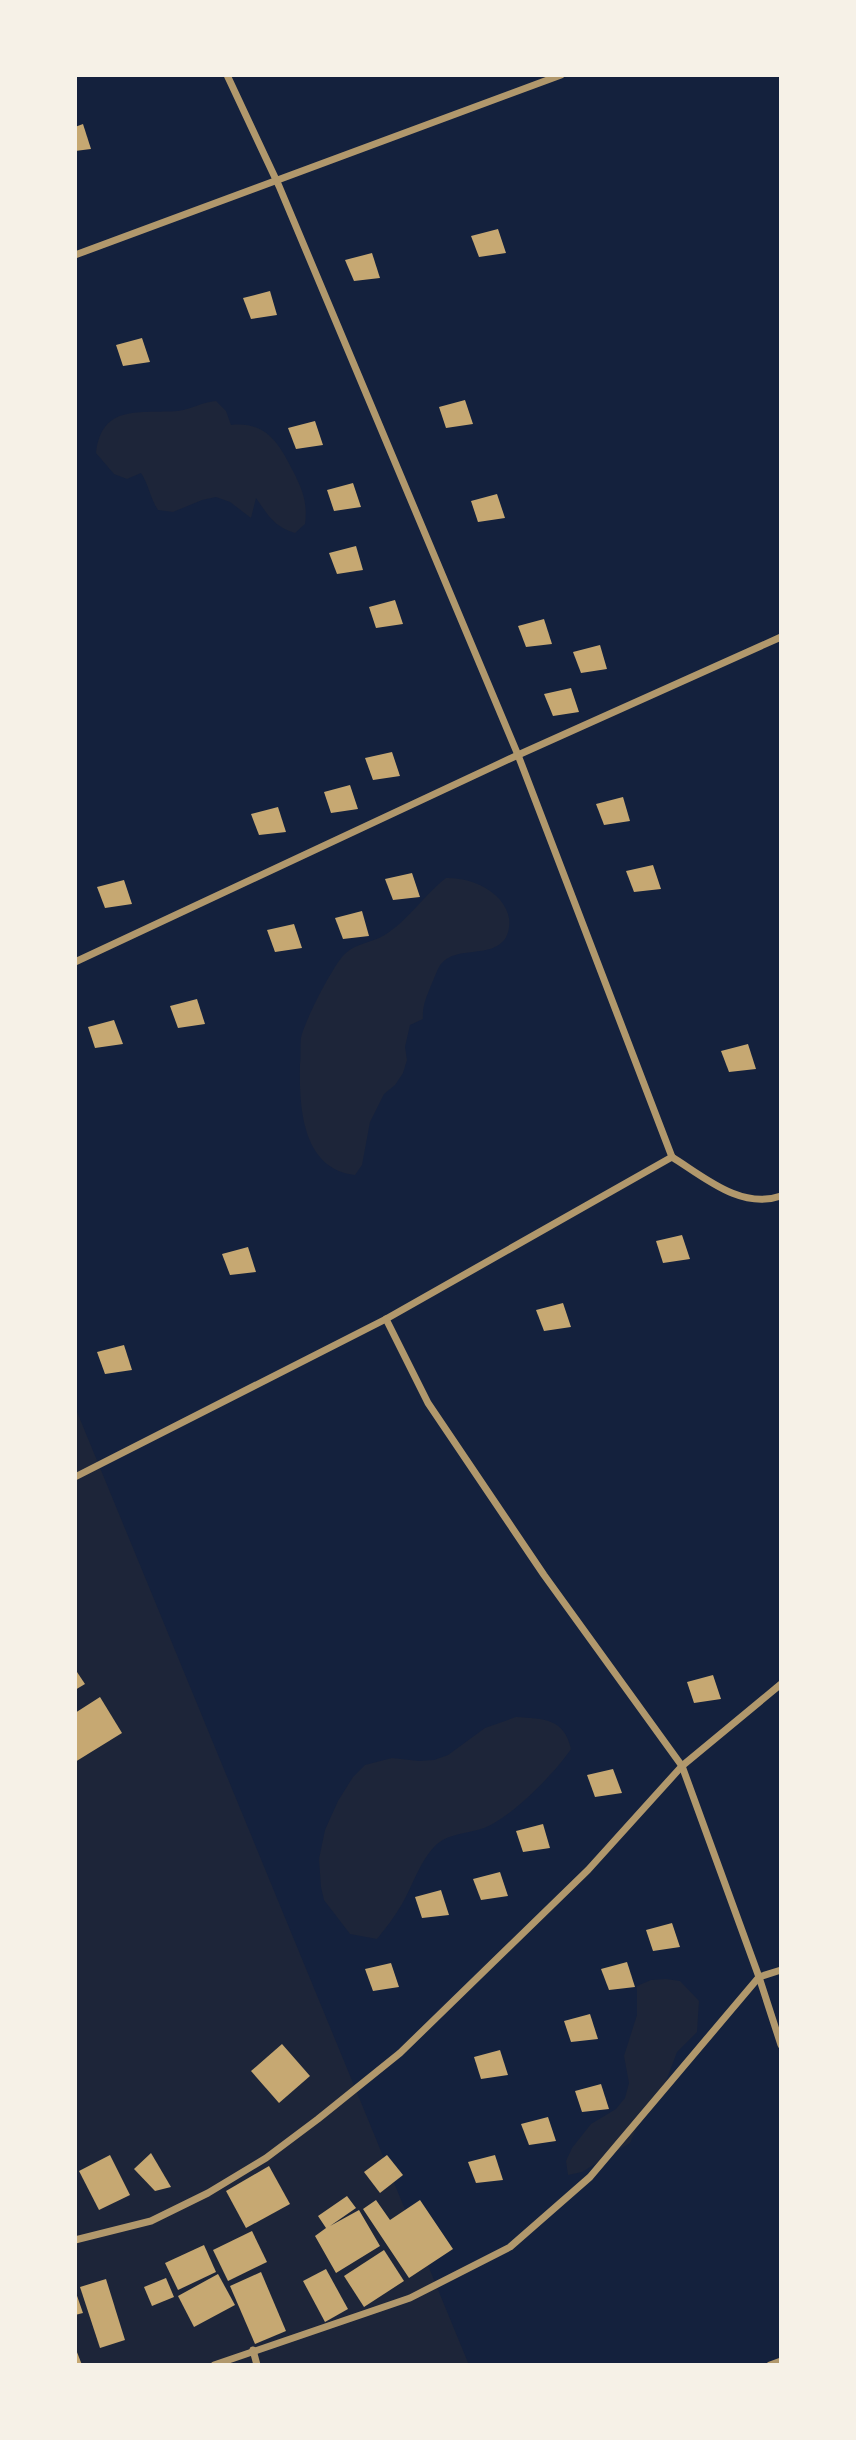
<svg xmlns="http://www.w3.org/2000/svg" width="856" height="2440" font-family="'Nunito Sans',sans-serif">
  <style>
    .green { fill: #1d2539 }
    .building { fill: #c6a872 }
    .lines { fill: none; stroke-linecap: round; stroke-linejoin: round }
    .minor { stroke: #b1986c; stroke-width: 7 }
  </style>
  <rect width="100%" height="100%" fill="#14213d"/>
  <!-- green -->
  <g class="green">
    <path d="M 216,401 L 226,411 L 231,425 C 266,421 279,443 293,471 C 302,489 308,502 305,524 L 295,533 C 274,527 268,515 256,498 L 251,518 L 230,502 L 216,497 L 202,500 L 173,512 L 158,510 C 150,498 149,485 141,473 L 127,479 L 114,474 L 96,453 C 102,403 140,414 178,411 C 192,409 202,402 216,401 Z"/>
    <path d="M 446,878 C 470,877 504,891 509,918 C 510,924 509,933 505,939 C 490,959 457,945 441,964 C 437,969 435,977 432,983 C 427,996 422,1005 423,1019 L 410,1025 L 405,1047 L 407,1060 L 403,1073 L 395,1085 L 384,1094 L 370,1122 L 362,1165 L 355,1175 C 302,1169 299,1107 300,1064 C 301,1056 300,1046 301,1038 C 305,1020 330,972 342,957 C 352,945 365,944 379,938 C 403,927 424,895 446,878 Z"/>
    <path d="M 75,1407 L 469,2365 L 75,2365 Z"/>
    <path d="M 516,1717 C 544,1719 564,1718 571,1749 C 554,1774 512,1817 484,1828 C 467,1834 447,1833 434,1847 C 419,1863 413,1885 402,1904 C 395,1916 386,1928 377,1939 L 350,1934 L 324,1900 L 321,1887 L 319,1859 L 325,1830 L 338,1801 L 353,1777 L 365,1765 L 392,1758 L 419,1761 L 434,1760 L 448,1755 L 485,1728 Z"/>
    <path d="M 666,1979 L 680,1981 L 699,2001 L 697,2032 L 677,2052 L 662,2092 L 643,2114 L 630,2143 L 582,2172 L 568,2175 L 566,2161 L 572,2148 L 591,2124 L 616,2109 L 625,2098 L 629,2083 L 624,2056 L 637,2015 L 637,1986 L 651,1980 Z"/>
  </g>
  <!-- building -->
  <g class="building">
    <path d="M 83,124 L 91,149 L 75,151 L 75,127 Z"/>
    <path d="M 498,229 L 506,253 L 479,257 L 471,236 Z"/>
    <path d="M 372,253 L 380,278 L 354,281 L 345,260 Z"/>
    <path d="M 270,291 L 277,315 L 251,319 L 243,298 Z"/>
    <path d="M 142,338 L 150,362 L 123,366 L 116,345 Z"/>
    <path d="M 465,400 L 473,424 L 446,428 L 439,407 Z"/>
    <path d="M 315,421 L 323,445 L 296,449 L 288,428 Z"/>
    <path d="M 353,483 L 361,507 L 334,511 L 327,490 Z"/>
    <path d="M 497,494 L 505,518 L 478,522 L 471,501 Z"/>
    <path d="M 356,546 L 363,570 L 337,574 L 329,553 Z"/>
    <path d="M 395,600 L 403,624 L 376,628 L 369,607 Z"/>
    <path d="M 544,619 L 552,644 L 526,647 L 518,626 Z"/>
    <path d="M 600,645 L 607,669 L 581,673 L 573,652 Z"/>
    <path d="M 571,688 L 579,712 L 553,716 L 544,694 Z"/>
    <path d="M 392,752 L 400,776 L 373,780 L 365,758 Z"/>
    <path d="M 350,785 L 358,809 L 331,813 L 324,792 Z"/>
    <path d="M 623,797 L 630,821 L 604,825 L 596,804 Z"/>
    <path d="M 278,807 L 286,832 L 259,835 L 251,814 Z"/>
    <path d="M 653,865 L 661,889 L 634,892 L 626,871 Z"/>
    <path d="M 412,873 L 420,897 L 393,900 L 385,879 Z"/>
    <path d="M 124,880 L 132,904 L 105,908 L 97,887 Z"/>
    <path d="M 362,911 L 369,936 L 343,939 L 335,918 Z"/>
    <path d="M 294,924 L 302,948 L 275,952 L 267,930 Z"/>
    <path d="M 197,999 L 205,1024 L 178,1028 L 170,1006 Z"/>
    <path d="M 114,1020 L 123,1044 L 95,1048 L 88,1027 Z"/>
    <path d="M 748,1044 L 756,1069 L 729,1072 L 721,1051 Z"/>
    <path d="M 682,1235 L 690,1259 L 663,1263 L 656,1241 Z"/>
    <path d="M 248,1247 L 256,1272 L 230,1275 L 222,1254 Z"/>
    <path d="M 563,1303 L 571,1327 L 544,1331 L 536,1310 Z"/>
    <path d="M 124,1345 L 132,1370 L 105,1374 L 97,1352 Z"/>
    <path d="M 75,1669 L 85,1684 L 75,1690 Z"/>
    <path d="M 713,1675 L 721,1699 L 694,1703 L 687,1682 Z"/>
    <path d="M 100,1697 L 122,1733 L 75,1762 L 75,1713 Z"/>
    <path d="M 613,1769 L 622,1793 L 595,1797 L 587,1775 Z"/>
    <path d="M 543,1824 L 550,1848 L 523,1852 L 516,1831 Z"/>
    <path d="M 500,1872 L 508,1896 L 481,1900 L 473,1879 Z"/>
    <path d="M 441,1890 L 449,1915 L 422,1918 L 415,1897 Z"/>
    <path d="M 672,1923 L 680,1947 L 653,1951 L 646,1930 Z"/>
    <path d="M 627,1962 L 635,1987 L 609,1990 L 601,1969 Z"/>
    <path d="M 391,1963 L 399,1987 L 373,1991 L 365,1969 Z"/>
    <path d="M 590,2014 L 598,2039 L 571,2042 L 564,2021 Z"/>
    <path d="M 282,2044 L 310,2076 L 279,2103 L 251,2071 Z"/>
    <path d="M 500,2050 L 508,2075 L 481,2079 L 474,2057 Z"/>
    <path d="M 601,2084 L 609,2109 L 582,2112 L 575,2091 Z"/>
    <path d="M 548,2117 L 556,2141 L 529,2145 L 521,2124 Z"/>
    <path d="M 151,2153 L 171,2187 L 155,2191 L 134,2169 Z"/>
    <path d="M 110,2155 L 130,2195 L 99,2210 L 79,2171 Z"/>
    <path d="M 387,2155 L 403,2175 L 380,2193 L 364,2172 Z"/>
    <path d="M 495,2155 L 503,2180 L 476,2183 L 468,2162 Z"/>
    <path d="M 269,2166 L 290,2204 L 246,2228 L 226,2191 Z"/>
    <path d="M 347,2196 L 356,2208 L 330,2226 L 359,2210 L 380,2246 L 336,2273 L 315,2236 L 326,2228 L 318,2216 Z"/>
    <path d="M 376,2200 L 390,2220 L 420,2200 L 453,2249 L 409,2278 L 363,2209 Z"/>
    <path d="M 252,2231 L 267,2262 L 228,2281 L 213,2250 Z"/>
    <path d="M 204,2245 L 216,2272 L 178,2290 L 165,2263 Z"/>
    <path d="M 384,2250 L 404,2281 L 364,2307 L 344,2276 Z"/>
    <path d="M 326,2269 L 348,2309 L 325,2322 L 303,2281 Z"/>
    <path d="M 261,2272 L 286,2331 L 255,2344 L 230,2286 Z"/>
    <path d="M 218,2274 L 235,2305 L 194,2327 L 178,2296 Z"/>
    <path d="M 166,2278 L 174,2297 L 152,2306 L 144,2287 Z"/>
    <path d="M 106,2279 L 125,2340 L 100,2348 L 80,2287 Z"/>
    <path d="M 75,2290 L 83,2313 L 75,2315 Z"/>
    <path d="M 75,2347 L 82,2365 L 75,2365 Z"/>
  </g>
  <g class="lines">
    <!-- minor -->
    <g class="minor">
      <path d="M 227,75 L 279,186 L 518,755 L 672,1157"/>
      <path d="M 75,255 L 561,75"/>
      <path d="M 75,962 L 518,755 L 781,637"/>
      <path d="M 386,1319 L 428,1403 L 544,1575 L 682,1766 L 759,1977 L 781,2045"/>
      <path d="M 75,1477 L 386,1319 L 672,1157 C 704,1177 741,1210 781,1196"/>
      <path d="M 75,2240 L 151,2221 L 208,2193 L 266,2158 L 318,2119 L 400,2053 L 588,1870 L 682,1766 L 781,1684"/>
      <path d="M 253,2350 L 257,2365"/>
      <path d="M 214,2365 L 410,2298 L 510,2247 L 590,2177 L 759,1977 L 781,1970"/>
      <path d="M 770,2365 L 781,2361"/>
    </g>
  </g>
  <!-- border -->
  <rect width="856" height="2440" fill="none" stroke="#f6f1e7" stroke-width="154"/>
</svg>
